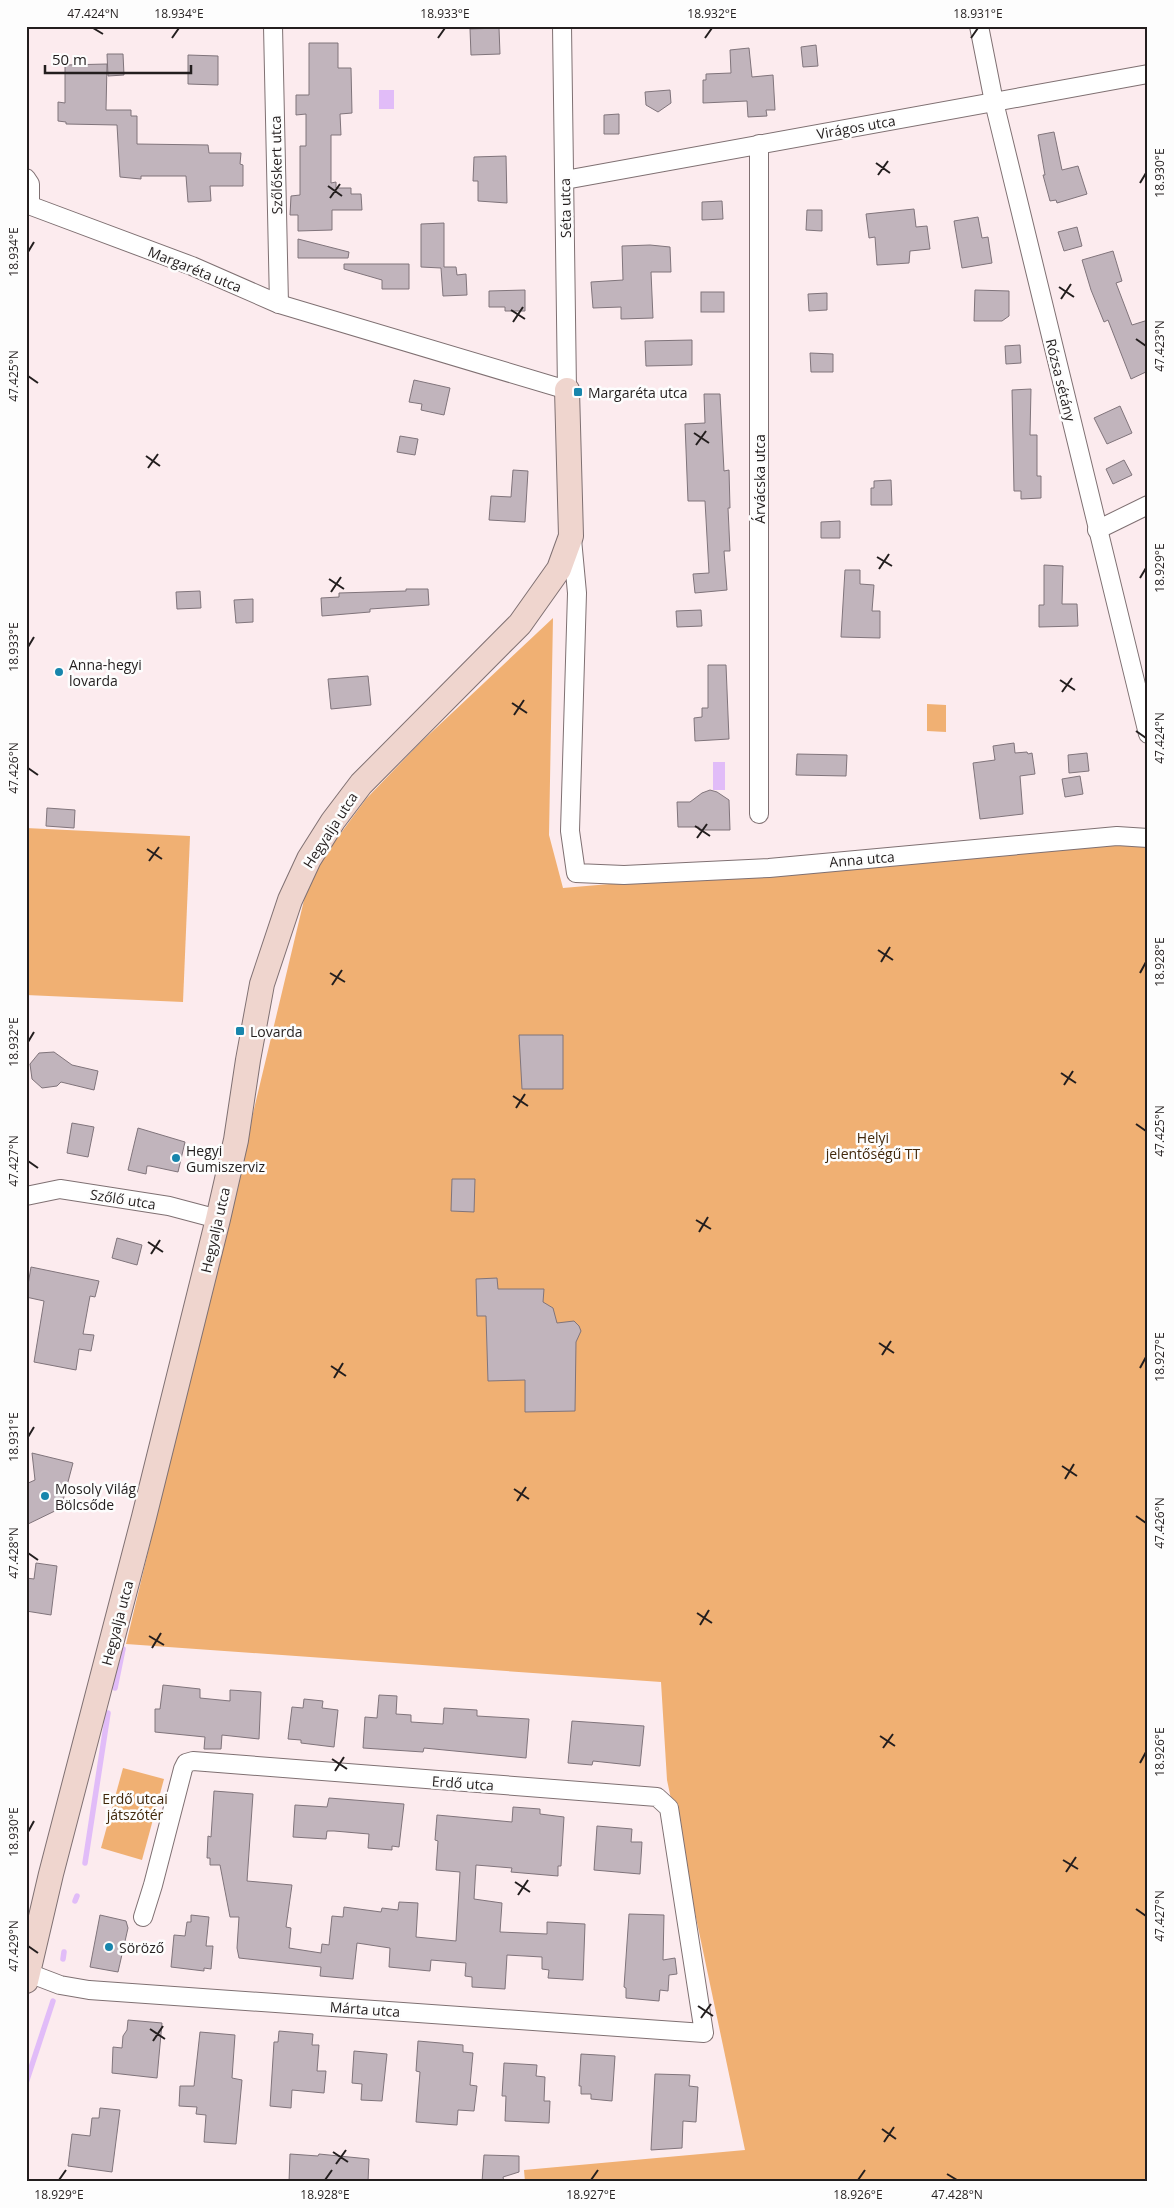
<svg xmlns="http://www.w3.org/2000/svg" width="1174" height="2208" font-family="'Open Sans',sans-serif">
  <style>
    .green { fill: #f0b073 }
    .water { fill: #e1bcf8 }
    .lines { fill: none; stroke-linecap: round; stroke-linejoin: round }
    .stream { stroke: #e1bcf8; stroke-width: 5.5 }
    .building { fill: #c1b4bc; stroke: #80747b }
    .street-casing { stroke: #7f7072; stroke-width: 20 }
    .secondary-casing { stroke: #7f7072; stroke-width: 26 }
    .street { stroke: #fff; stroke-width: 18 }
    .secondary { stroke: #efd5ce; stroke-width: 24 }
    .ticks { fill: none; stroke: #231e1e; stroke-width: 2 }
    .poi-dot { fill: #1785ac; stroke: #fdfdfd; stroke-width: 2 }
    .labels { text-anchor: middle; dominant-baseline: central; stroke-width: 5; stroke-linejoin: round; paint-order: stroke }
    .street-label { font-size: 14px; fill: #231e1e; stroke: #fdfdfd }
    .poi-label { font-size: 14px; fill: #231e1e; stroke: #fdfdfd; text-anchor: start }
    .park-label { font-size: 14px; fill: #41270a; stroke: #fdfdfd }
    .neatline { fill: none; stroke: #231e1e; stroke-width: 2 }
    .ticks-label { font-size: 12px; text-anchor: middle; fill: #231e1e }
  </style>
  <rect width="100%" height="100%" fill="#fcebee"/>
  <!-- green -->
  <g class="green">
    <path d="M 553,618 L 549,835 L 563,888 L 1148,838 L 1148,2182 L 525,2182 L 524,2170 L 745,2150 L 667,1780 L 661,1682 L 126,1644 L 310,875 L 366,799 L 419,744 Z"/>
    <path d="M 927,704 L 946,705 L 946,732 L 927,731 Z"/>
    <path d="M 26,828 L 190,836 L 183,1002 L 26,995 Z"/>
    <path d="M 123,1768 L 164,1779 L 142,1860 L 101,1848 Z"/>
  </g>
  <!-- water -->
  <g class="water">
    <rect x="379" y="90" width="15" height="19"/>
    <rect x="713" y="762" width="12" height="28"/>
  </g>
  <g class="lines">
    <!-- stream -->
    <g class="stream">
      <path d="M 115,1688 L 123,1649"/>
      <path d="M 85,1863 L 108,1713"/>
      <path d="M 75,1901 L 77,1896"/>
      <path d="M 63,1959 L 64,1952"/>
      <path d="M 26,2083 L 53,2001"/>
    </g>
  </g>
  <!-- building -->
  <g class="building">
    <path d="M 499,28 L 500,54 L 471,55 L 470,29 Z"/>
    <path d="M 309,43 L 338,43 L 338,68 L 351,68 L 352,113 L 340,114 L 341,135 L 331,135 L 331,183 L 336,182 L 336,188 L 351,188 L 351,194 L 361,194 L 362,210 L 332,210 L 332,230 L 298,231 L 298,215 L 290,215 L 291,196 L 300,195 L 300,146 L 306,146 L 306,114 L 296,115 L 296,95 L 309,95 Z"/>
    <path d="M 816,45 L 818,66 L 803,67 L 801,47 Z"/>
    <path d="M 749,48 L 752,77 L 773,75 L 775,110 L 766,110 L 767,116 L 748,117 L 747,101 L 703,103 L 703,80 L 706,80 L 706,74 L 731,73 L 730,50 Z"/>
    <path d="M 107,54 L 123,54 L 124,75 L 108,76 Z"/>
    <path d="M 188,55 L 218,56 L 218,85 L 188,84 Z"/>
    <path d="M 107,64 L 106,110 L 131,110 L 131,116 L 137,116 L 137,144 L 208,145 L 209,153 L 241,153 L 240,164 L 243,165 L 243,186 L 210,186 L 211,201 L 188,202 L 186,176 L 141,176 L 141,179 L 120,177 L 117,125 L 66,124 L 66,122 L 58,121 L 58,102 L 65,103 L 65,65 Z"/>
    <path d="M 670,90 L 671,103 L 658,112 L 646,105 L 645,92 Z"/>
    <path d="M 619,114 L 619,134 L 604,134 L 604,115 Z"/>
    <path d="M 1054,132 L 1062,170 L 1078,166 L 1087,194 L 1057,203 L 1056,200 L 1050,201 L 1043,175 L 1045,175 L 1038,135 Z"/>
    <path d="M 506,156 L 507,203 L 478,201 L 478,181 L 473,181 L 474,157 Z"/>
    <path d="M 722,201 L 723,219 L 702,220 L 702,202 Z"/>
    <path d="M 914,209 L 916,227 L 927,226 L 930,249 L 910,251 L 909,263 L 877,265 L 875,237 L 869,238 L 866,214 Z"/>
    <path d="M 807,210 L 822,210 L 822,231 L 806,230 Z"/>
    <path d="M 978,217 L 982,238 L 988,237 L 992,263 L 962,268 L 954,221 Z"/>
    <path d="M 444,223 L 444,267 L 456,267 L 457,275 L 466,274 L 467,295 L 443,296 L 441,268 L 421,267 L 421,224 Z"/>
    <path d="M 1077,227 L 1082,246 L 1064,251 L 1058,232 Z"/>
    <path d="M 298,239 L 349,252 L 348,258 L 298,258 Z"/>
    <path d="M 650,245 L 670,247 L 671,272 L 651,272 L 653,318 L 621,319 L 621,307 L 593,308 L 591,282 L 623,280 L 622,246 Z"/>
    <path d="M 1113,251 L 1122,281 L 1116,283 L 1132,325 L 1148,320 L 1148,371 L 1131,379 L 1108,320 L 1104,322 L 1091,290 L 1082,260 Z"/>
    <path d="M 344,264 L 409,264 L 409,289 L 382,289 L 382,280 L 344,269 Z"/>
    <path d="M 525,290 L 525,311 L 505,311 L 505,307 L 489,307 L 489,291 Z"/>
    <path d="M 975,290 L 1009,291 L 1009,316 L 1002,321 L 974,321 Z"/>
    <rect x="701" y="292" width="23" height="20"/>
    <path d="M 827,293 L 827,310 L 809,311 L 808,294 Z"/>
    <path d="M 692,340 L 692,365 L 646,366 L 645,341 Z"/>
    <path d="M 1020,345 L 1021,363 L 1006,364 L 1005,346 Z"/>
    <path d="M 810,353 L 833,354 L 833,372 L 811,372 Z"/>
    <path d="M 414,380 L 450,388 L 444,415 L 421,410 L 422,404 L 409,402 Z"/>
    <path d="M 1031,389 L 1030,435 L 1037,435 L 1037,476 L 1041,476 L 1041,498 L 1021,499 L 1021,491 L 1014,491 L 1012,390 Z"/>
    <path d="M 704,394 L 720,394 L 724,471 L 729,470 L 730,508 L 728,508 L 730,551 L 724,551 L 727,590 L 695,593 L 693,574 L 709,573 L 705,501 L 688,501 L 685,424 L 705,423 Z"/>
    <path d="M 1120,406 L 1132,433 L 1107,444 L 1094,418 Z"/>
    <path d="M 400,436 L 418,439 L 415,455 L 397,452 Z"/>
    <path d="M 1124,460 L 1132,475 L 1113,484 L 1106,469 Z"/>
    <path d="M 513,470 L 528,471 L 525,522 L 489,520 L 491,496 L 511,497 Z"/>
    <path d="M 891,480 L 892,505 L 871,505 L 871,488 L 874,488 L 874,481 Z"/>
    <path d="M 840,521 L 840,538 L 821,538 L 821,522 Z"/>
    <path d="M 1044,565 L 1063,566 L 1062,604 L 1077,604 L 1078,626 L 1039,627 L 1039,605 L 1044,605 Z"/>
    <path d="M 845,570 L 860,570 L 860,584 L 874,585 L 872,611 L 880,611 L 880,638 L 841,637 Z"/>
    <path d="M 406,589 L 428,589 L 429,605 L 370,609 L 370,612 L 322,616 L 321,598 L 339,597 L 339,593 L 406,591 Z"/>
    <path d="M 200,591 L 201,608 L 177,609 L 176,592 Z"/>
    <path d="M 253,599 L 253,622 L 236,623 L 234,600 Z"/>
    <path d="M 701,610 L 702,626 L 677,627 L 676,611 Z"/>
    <path d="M 708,665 L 726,665 L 729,739 L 695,741 L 694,718 L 702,717 L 702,708 L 708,708 Z"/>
    <path d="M 368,676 L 371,705 L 331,709 L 328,679 Z"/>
    <path d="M 1014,743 L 1015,753 L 1027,752 L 1028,754 L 1032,753 L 1035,774 L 1020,776 L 1023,814 L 980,819 L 973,763 L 995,760 L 993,746 Z"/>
    <path d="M 1087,753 L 1089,771 L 1069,773 L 1068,755 Z"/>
    <path d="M 797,754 L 847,755 L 846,776 L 796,775 Z"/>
    <path d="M 1080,776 L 1083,794 L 1065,797 L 1062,779 Z"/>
    <path d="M 710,790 L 717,792 L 729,800 L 730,830 L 699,830 L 699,827 L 678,827 L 677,802 L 690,802 L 702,793 Z"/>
    <path d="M 47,808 L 75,810 L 74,828 L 46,826 Z"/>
    <path d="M 519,1035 L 563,1035 L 563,1089 L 522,1089 Z"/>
    <path d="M 54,1052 L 72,1065 L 98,1071 L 94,1090 L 61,1082 L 57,1086 L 42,1088 L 32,1079 L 30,1064 L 39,1053 Z"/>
    <path d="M 72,1123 L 94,1127 L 88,1157 L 67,1153 Z"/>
    <path d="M 138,1128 L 185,1142 L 178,1172 L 150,1166 L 147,1166 L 146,1174 L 128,1170 Z"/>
    <path d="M 452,1179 L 475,1179 L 474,1212 L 451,1211 Z"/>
    <path d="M 117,1238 L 142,1245 L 137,1265 L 112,1258 Z"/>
    <path d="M 31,1267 L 99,1281 L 95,1297 L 90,1296 L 83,1334 L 94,1335 L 91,1351 L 79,1349 L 76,1370 L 34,1362 L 44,1301 L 26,1297 Z"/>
    <path d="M 497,1278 L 498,1289 L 544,1289 L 543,1302 L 553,1308 L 557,1323 L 574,1321 L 579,1326 L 581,1331 L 576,1342 L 575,1411 L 525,1412 L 525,1380 L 488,1381 L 486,1316 L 477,1316 L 476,1279 Z"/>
    <path d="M 32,1453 L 73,1463 L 61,1508 L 26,1525 L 26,1484 L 35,1480 Z"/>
    <path d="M 36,1563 L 57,1566 L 51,1615 L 26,1611 L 26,1578 L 34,1579 Z"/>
    <path d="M 163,1685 L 200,1689 L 200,1698 L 230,1701 L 230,1690 L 261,1692 L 259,1739 L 222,1735 L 221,1749 L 204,1749 L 205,1737 L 155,1732 L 155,1709 L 160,1709 Z"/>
    <path d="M 379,1695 L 397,1696 L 396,1714 L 411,1715 L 411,1722 L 443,1724 L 444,1708 L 477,1710 L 477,1716 L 529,1719 L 526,1758 L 424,1748 L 423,1752 L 363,1748 L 365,1717 L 377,1718 Z"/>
    <path d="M 304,1699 L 323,1701 L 322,1708 L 338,1710 L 334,1747 L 301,1743 L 301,1740 L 288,1739 L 292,1707 L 303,1708 Z"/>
    <path d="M 572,1721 L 644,1726 L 640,1766 L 593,1761 L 592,1765 L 568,1763 Z"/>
    <path d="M 214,1791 L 253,1794 L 247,1881 L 292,1885 L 286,1927 L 291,1928 L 289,1948 L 321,1953 L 322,1944 L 329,1945 L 332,1916 L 343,1917 L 344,1907 L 381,1912 L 382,1908 L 398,1910 L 399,1902 L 418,1903 L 416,1937 L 456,1941 L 460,1872 L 436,1870 L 438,1841 L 435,1840 L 437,1815 L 512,1822 L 513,1807 L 540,1809 L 540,1814 L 564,1817 L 561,1866 L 558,1866 L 558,1876 L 511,1872 L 512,1868 L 476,1865 L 474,1899 L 502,1903 L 500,1932 L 547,1934 L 547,1922 L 585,1924 L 583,1980 L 548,1978 L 549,1970 L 542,1969 L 542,1957 L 507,1955 L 505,1989 L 472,1987 L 472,1977 L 465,1976 L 466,1963 L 431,1960 L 430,1971 L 389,1967 L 390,1948 L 357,1943 L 353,1979 L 320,1976 L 321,1967 L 239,1958 L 237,1948 L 239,1917 L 230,1917 L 220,1865 L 210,1865 L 210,1858 L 207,1858 L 208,1836 L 211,1837 Z"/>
    <path d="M 329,1798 L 404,1804 L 399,1847 L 392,1846 L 392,1850 L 368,1848 L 369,1834 L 334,1831 L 327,1831 L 326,1839 L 293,1837 L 295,1805 L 327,1807 Z"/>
    <path d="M 597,1826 L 632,1829 L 631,1842 L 642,1842 L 640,1874 L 594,1870 Z"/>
    <path d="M 629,1914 L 664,1915 L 663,1960 L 675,1958 L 677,1974 L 669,1975 L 668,1991 L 660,1990 L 659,2001 L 626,1998 L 626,1988 L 624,1987 Z"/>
    <path d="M 100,1915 L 126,1921 L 128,1928 L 118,1972 L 90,1967 Z"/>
    <path d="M 191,1915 L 209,1917 L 206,1946 L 213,1946 L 211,1969 L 204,1968 L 204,1971 L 171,1967 L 174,1935 L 185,1936 L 187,1922 L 191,1922 Z"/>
    <path d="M 128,2020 L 162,2023 L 157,2078 L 112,2073 L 113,2047 L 122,2048 L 123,2036 L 127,2030 Z"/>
    <path d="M 279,2031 L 313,2034 L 312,2045 L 319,2045 L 317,2071 L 326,2071 L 324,2093 L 292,2090 L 291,2108 L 270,2106 L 274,2042 L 278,2042 Z"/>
    <path d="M 200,2032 L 235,2035 L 232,2078 L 242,2080 L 236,2144 L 204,2142 L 206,2115 L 196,2114 L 197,2107 L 179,2106 L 180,2086 L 194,2086 Z"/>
    <path d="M 418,2041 L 463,2045 L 463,2052 L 473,2053 L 470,2085 L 477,2086 L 474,2111 L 458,2110 L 457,2125 L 416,2122 L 420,2072 L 416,2071 Z"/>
    <path d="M 354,2051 L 387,2054 L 382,2101 L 361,2100 L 362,2084 L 352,2083 Z"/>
    <path d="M 581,2054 L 615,2056 L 612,2101 L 591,2099 L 591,2094 L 581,2094 L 581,2086 L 579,2086 Z"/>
    <path d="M 504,2063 L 537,2065 L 536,2076 L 545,2077 L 544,2101 L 550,2101 L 549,2123 L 505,2121 L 506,2096 L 502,2096 Z"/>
    <path d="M 655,2074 L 690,2075 L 689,2086 L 698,2087 L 696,2122 L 683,2121 L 682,2148 L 651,2150 Z"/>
    <path d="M 100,2108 L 120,2110 L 112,2172 L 68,2166 L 72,2134 L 90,2136 L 92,2118 L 99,2118 Z"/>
    <path d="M 290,2154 L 318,2156 L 319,2154 L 369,2159 L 368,2182 L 289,2182 Z"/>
    <path d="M 484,2155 L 519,2156 L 519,2172 L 503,2177 L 504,2182 L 482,2182 Z"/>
  </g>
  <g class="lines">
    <defs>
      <g id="street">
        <path d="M 273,26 L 279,304"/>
        <path d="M 979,26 L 994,102 L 1148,734"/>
        <path d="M 759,144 L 759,814"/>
        <path d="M 26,178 L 30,184 L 30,204"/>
        <path d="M 565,180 L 1148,74"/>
        <path d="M 26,204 L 192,266 L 279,304 L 567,390 L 562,26"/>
        <path d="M 1097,530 L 1148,505"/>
        <path d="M 572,539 L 577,593 L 570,831 L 576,873 L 624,875 L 769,868 L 1117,836 L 1148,838"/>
        <path d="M 26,1196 L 60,1189 L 169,1206 L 218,1219"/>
        <path d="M 26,1972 L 60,1985 L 89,1990 L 704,2033 L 669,1808 L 657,1797 L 193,1761 L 186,1763 L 183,1769 L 153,1885 L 143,1917"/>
      </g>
      <path id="secondary" d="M 26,1981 L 51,1874 L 144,1517 L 218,1219 L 236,1140 L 248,1060 L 262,984 L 290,900 L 309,859 L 333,821 L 361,784 L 520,624 L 559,569 L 571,536 L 567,390"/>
    </defs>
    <!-- street casing -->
    <use href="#street" class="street-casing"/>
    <!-- secondary casing -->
    <use href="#secondary" class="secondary-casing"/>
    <!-- street -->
    <use href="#street" class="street"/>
    <!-- secondary -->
    <use href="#secondary" class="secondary"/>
  </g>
  <!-- ticks -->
  <path class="ticks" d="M 93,28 L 103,34M 172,38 L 179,28M 438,38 L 445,28M 705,38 L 712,28M 971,38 L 978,28M 876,163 L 890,173M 878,175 L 888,161M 1140,183 L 1146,173M 328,186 L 342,196M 330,198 L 340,184M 28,252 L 34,242M 1059,287 L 1074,297M 1061,299 L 1071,284M 511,310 L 525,319M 513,322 L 523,307M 1136,339 L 1146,346M 28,376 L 38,383M 694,433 L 709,443M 696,445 L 706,431M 146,456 L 160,466M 148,468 L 158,454M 877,557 L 892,566M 879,569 L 889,554M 1140,578 L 1146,568M 329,579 L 344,589M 331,592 L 341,577M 28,647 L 34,637M 1060,680 L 1075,690M 1062,692 L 1072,678M 512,703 L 527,713M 514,715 L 524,700M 1136,731 L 1146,738M 28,768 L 38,775M 695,826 L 710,836M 697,838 L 707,824M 147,849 L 162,859M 149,861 L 159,847M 878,950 L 893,960M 881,962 L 890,947M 330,973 L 345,982M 1140,973 L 1146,962M 332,985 L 342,970M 28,1042 L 34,1032M 1061,1073 L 1076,1083M 1064,1085 L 1073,1071M 513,1096 L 528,1106M 516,1108 L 525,1094M 1136,1124 L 1146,1131M 28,1161 L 38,1168M 696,1220 L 711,1229M 699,1232 L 708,1217M 148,1242 L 163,1252M 151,1254 L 160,1240M 879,1343 L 894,1353M 882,1355 L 891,1341M 331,1366 L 346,1376M 1140,1368 L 1146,1357M 334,1378 L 343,1363M 28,1437 L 34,1427M 1062,1466 L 1077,1476M 1065,1479 L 1074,1464M 514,1489 L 529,1499M 517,1501 L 526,1487M 1136,1516 L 1146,1523M 28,1553 L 38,1560M 697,1613 L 712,1623M 700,1625 L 709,1610M 149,1636 L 164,1645M 152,1648 L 161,1633M 880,1736 L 895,1746M 883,1748 L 893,1734M 332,1759 L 347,1769M 1140,1763 L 1146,1752M 335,1771 L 344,1757M 28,1832 L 34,1821M 1063,1860 L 1078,1869M 1066,1872 L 1076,1857M 515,1882 L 530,1892M 518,1895 L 528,1880M 1136,1909 L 1146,1916M 28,1946 L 38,1953M 698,2006 L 713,2016M 701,2018 L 711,2004M 150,2029 L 165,2039M 153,2041 L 163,2026M 882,2129 L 896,2139M 884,2142 L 894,2127M 333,2152 L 348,2162M 336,2164 L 346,2150M 947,2174 L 957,2180M 59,2180 L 66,2170M 325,2180 L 332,2170M 591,2180 L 598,2170M 858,2180 L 865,2170"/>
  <!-- markers -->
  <g class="poi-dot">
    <rect x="573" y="387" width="10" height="10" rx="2.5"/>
    <circle cx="59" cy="672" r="5"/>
    <rect x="235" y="1026" width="10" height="10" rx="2.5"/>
    <circle cx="176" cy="1158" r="5"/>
    <circle cx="45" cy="1496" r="5"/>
    <circle cx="109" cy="1947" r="5"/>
  </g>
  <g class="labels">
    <!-- street labels -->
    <g class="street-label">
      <text transform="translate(856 127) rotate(-10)">Virágos utca</text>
      <text transform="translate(276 165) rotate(-91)">Szőlőskert utca</text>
      <text transform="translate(565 208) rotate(-91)">Séta utca</text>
      <text transform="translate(195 269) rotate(22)">Margaréta utca</text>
      <text transform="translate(1061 380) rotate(76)">Rózsa sétány</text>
      <text transform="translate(759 479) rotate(-90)">Árvácska utca</text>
      <text transform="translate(330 830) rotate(-57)">Hegyalja utca</text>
      <text transform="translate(862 859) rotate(-5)">Anna utca</text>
      <text transform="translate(123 1199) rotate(9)">Szőlő utca</text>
      <text transform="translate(215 1230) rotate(-77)">Hegyalja utca</text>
      <text transform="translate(117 1623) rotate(-75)">Hegyalja utca</text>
      <text transform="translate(463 1783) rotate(4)">Erdő utca</text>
      <text transform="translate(365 2009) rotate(4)">Márta utca</text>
    </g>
    <!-- poi labels -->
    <g class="poi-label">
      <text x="588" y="392">Margaréta utca</text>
      <text x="69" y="664">Anna-hegyi<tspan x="69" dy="16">lovarda</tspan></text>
      <text x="250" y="1031">Lovarda</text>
      <text x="186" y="1150">Hegyi<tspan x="186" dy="16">Gumiszerviz</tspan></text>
      <text x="55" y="1488">Mosoly Világ<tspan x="55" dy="16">Bölcsőde</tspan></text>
      <text x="119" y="1947">Söröző</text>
    </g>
    <!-- park labels -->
    <g class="park-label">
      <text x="873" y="1137">Helyi<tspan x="873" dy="16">jelentőségű TT</tspan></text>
      <text x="135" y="1798">Erdő utcai<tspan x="135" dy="16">játszótér</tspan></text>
    </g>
  </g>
  <!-- border -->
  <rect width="1174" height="2208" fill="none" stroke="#fdfdfd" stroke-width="55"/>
  <!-- scale -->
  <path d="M45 65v8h146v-8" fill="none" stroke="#231e1e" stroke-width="2.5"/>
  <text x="52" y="65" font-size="15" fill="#231e1e" stroke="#fdfdfd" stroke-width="4" paint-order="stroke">50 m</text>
  <rect x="28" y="28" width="1118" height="2152" class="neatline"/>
  <g class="ticks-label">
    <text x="93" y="18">47.424°N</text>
    <text x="179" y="18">18.934°E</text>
    <text x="445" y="18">18.933°E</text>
    <text x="712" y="18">18.932°E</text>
    <text x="978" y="18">18.931°E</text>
    <text transform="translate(1160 173) rotate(-90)" y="4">18.930°E</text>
    <text transform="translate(14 252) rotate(-90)" y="4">18.934°E</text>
    <text transform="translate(1160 346) rotate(-90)" y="4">47.423°N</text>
    <text transform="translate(14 376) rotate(-90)" y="4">47.425°N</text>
    <text transform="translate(1160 568) rotate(-90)" y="4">18.929°E</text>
    <text transform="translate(14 647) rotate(-90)" y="4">18.933°E</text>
    <text transform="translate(1160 738) rotate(-90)" y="4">47.424°N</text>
    <text transform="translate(14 768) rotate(-90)" y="4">47.426°N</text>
    <text transform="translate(1160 962) rotate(-90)" y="4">18.928°E</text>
    <text transform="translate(14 1042) rotate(-90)" y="4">18.932°E</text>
    <text transform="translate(1160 1131) rotate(-90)" y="4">47.425°N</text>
    <text transform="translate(14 1161) rotate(-90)" y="4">47.427°N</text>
    <text transform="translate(1160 1357) rotate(-90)" y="4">18.927°E</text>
    <text transform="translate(14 1437) rotate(-90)" y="4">18.931°E</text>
    <text transform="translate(1160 1523) rotate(-90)" y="4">47.426°N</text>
    <text transform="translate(14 1553) rotate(-90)" y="4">47.428°N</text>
    <text transform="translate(1160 1752) rotate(-90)" y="4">18.926°E</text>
    <text transform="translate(14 1832) rotate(-90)" y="4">18.930°E</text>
    <text transform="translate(1160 1916) rotate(-90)" y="4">47.427°N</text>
    <text transform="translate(14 1946) rotate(-90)" y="4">47.429°N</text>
    <text x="59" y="2199">18.929°E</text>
    <text x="325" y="2199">18.928°E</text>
    <text x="591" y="2199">18.927°E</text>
    <text x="858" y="2199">18.926°E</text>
    <text x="957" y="2199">47.428°N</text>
  </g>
</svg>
